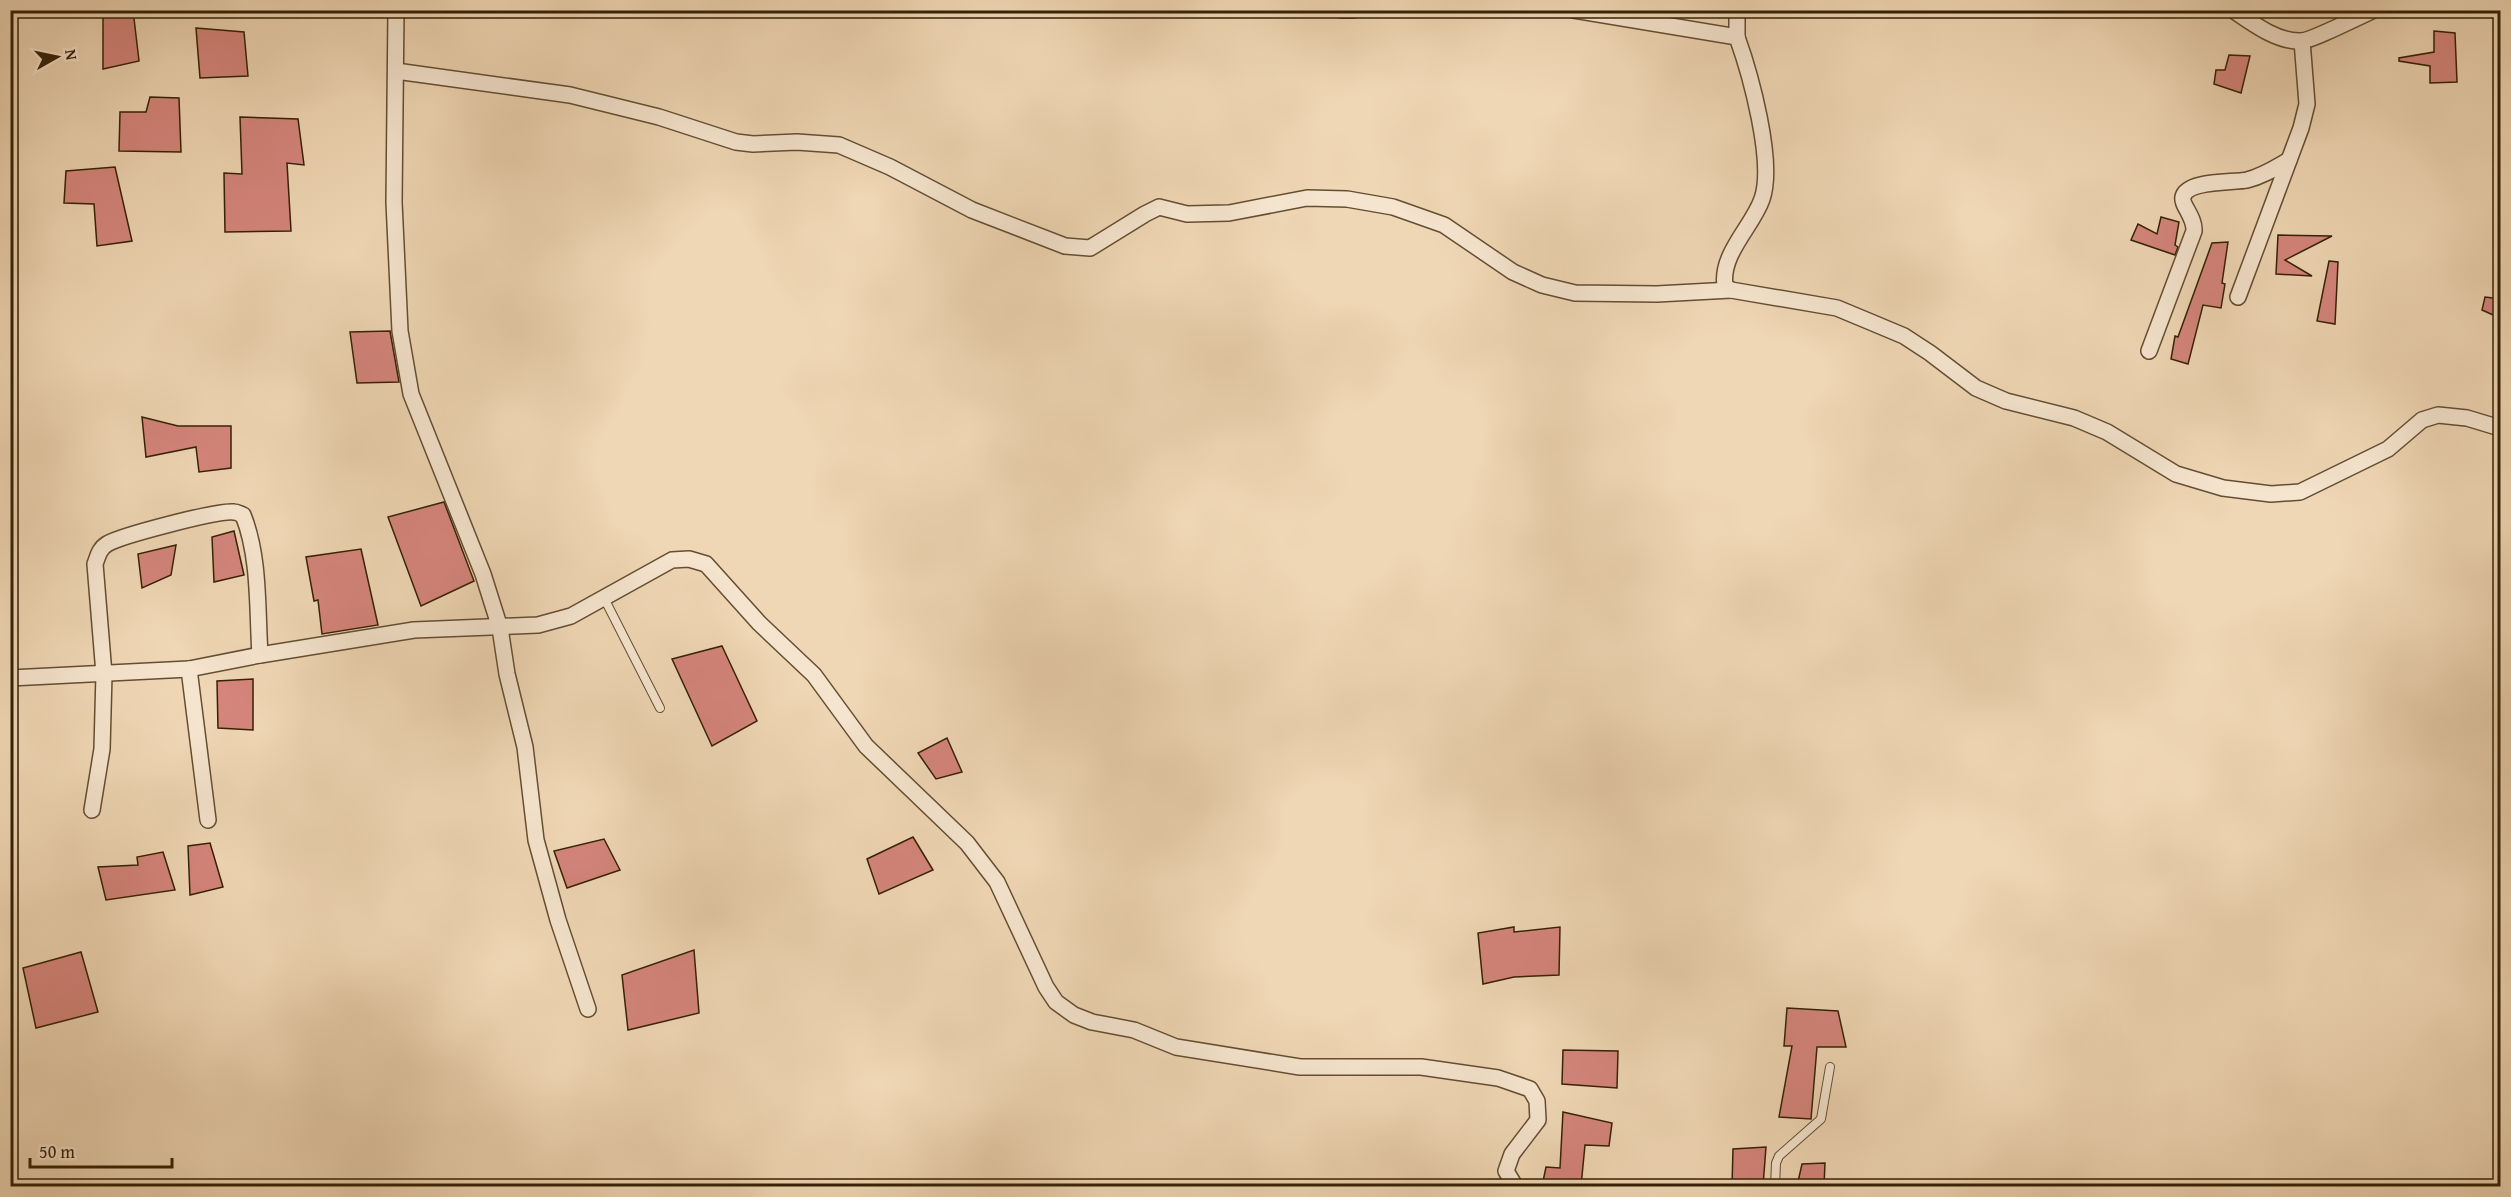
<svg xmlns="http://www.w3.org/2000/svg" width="2511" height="1197" font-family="'Gentium Book Plus',serif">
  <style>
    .building { fill: #d5857c; stroke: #352105; stroke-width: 1.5 }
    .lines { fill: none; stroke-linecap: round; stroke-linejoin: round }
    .lane-casing { stroke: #644e31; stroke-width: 10 }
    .street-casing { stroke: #644e31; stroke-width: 18 }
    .lane { stroke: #f5e4ce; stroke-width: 8 }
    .street { stroke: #f5e4ce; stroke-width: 15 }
  </style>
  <rect width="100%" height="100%" fill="#efd6b4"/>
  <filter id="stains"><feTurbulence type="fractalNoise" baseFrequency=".00333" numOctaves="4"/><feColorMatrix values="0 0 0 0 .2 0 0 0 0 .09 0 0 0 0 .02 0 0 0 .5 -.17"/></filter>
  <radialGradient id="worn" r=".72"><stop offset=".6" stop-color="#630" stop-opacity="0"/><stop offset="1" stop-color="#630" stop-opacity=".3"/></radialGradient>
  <!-- building -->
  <g class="building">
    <path d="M 103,10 L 133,10 L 139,61 L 103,69 Z"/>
    <path d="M 196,28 L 244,32 L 248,76 L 200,78 Z"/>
    <path d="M 2434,31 L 2455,33 L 2457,82 L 2430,83 L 2430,66 L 2399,61 L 2399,58 L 2434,52 Z"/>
    <path d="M 2229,55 L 2250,56 L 2241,93 L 2214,84 L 2216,70 L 2225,70 Z"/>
    <path d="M 150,97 L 179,98 L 181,152 L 119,151 L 120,112 L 146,112 Z"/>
    <path d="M 240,117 L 298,119 L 304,165 L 287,163 L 291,231 L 225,232 L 224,173 L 242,174 Z"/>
    <path d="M 115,167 L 132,241 L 97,246 L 94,204 L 64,203 L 66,171 Z"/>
    <path d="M 2161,217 L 2179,222 L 2175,245 L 2178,247 L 2175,255 L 2131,240 L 2138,224 L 2157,234 Z"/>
    <path d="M 2278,235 L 2332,236 L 2285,260 L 2312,276 L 2276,274 Z"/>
    <path d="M 2228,242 L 2222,283 L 2225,284 L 2221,308 L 2203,305 L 2188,364 L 2171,359 L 2175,336 L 2178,337 L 2212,243 Z"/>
    <path d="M 2329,261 L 2338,262 L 2335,324 L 2317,321 Z"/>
    <path d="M 2485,297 L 2500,299 L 2500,318 L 2482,310 Z"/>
    <path d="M 390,331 L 399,382 L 357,383 L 350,332 Z"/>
    <path d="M 142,417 L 178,426 L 231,426 L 231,468 L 199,472 L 196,447 L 146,457 Z"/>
    <path d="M 444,502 L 474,581 L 421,606 L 388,517 Z"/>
    <path d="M 234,531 L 244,575 L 214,582 L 212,537 Z"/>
    <path d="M 176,545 L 171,575 L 142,588 L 138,554 Z"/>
    <path d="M 361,549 L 378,625 L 322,634 L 318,600 L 314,601 L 306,557 Z"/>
    <path d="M 722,646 L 757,721 L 712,746 L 672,659 Z"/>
    <path d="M 253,679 L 253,730 L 218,728 L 217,681 Z"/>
    <path d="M 947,738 L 962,772 L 936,779 L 918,753 Z"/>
    <path d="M 913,837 L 933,870 L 879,894 L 867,859 Z"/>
    <path d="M 604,839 L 620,870 L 567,888 L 554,851 Z"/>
    <path d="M 210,843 L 223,887 L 190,895 L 188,846 Z"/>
    <path d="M 163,852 L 175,890 L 106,900 L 98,867 L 138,865 L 137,857 Z"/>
    <path d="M 1514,927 L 1514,932 L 1560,927 L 1559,975 L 1514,977 L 1483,984 L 1478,933 Z"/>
    <path d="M 694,950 L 699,1013 L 628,1030 L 622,975 Z"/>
    <path d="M 81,952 L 98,1012 L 36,1028 L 23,968 Z"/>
    <path d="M 1787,1008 L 1838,1011 L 1846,1047 L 1817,1047 L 1811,1119 L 1779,1117 L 1792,1046 L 1784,1046 Z"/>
    <path d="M 1563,1050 L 1618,1051 L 1617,1088 L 1562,1084 Z"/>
    <path d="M 1563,1112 L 1612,1123 L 1609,1146 L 1585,1145 L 1581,1186 L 1542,1186 L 1546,1167 L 1560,1168 Z"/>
    <path d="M 1766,1147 L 1763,1186 L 1732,1186 L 1733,1149 Z"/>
    <path d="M 1825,1163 L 1824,1186 L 1797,1186 L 1802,1164 Z"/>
  </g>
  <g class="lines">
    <defs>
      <g id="lane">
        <path d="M 604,598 L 660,708"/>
        <path d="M 1775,1186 L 1776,1163 L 1779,1156 L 1821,1119 L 1830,1067"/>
      </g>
      <g id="street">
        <path d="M 396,10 L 394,202 L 400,331 L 411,394 L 483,574 L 500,628 L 507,674 L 525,747 L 536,840 L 558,920 L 588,1009"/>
        <path d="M 1341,10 L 1354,10"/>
        <path d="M 1574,10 L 1737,37 C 1750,73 1775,162 1762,199 C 1753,226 1720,254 1725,286 L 1731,290 L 1837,308 L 1873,323 L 1904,336 L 1930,353 L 1976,388 L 2006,401 L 2074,418 L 2107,432 L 2176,474 L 2223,488 L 2271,494 L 2300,492 L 2388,449 L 2422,420 L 2438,415 L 2467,418 L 2500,428"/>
        <path d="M 2233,10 C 2252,23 2277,42 2301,41 C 2311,41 2360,16 2374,10"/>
        <path d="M 1737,37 L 1737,10"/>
        <path d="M 396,71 L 570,95 L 659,117 L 736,142 L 753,144 L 797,142 L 839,145 L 890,167 L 972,210 L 1065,246 L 1090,248 L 1145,214 L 1159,207 L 1187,214 L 1229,213 L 1307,198 L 1347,199 L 1393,207 L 1444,225 L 1513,272 L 1542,285 L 1575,293 L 1657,294 L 1731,290"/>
        <path d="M 2238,297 L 2301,128 L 2307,104 L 2302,41"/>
        <path d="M 2149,351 L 2194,231 C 2195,217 2181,205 2183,197 C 2187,180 2232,183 2247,180 C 2263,176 2275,168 2289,160"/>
        <path d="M 189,669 L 208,820"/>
        <path d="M 10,678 L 189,669 L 260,655 L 414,630 L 538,625 L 571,616 L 672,560 L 689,559 L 706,564 L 759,623 L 814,675 L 866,746 L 967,843 L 997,882 L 1046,987 L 1056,1002 L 1074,1015 L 1092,1022 L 1134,1030 L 1176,1047 L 1300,1067 L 1421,1067 L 1498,1078 L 1530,1089 L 1537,1101 L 1538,1120 L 1512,1154 L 1506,1171 L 1515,1186"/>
        <path d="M 92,810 L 102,749 L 104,674 L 95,564 C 98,556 99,549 107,544 C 120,536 218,510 234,512 C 237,512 240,514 243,515 C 260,557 257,610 260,655"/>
      </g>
    </defs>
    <!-- lane casing -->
    <use href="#lane" class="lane-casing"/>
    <!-- street casing -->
    <use href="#street" class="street-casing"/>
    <!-- lane -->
    <use href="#lane" class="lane"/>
    <!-- street -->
    <use href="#street" class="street"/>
  </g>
  <!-- margin -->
  <rect width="2511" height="1197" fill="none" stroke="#efd6b4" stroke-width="36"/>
  <rect x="12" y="12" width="2487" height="1173" fill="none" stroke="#352105" stroke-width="3"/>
  <rect x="18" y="18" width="2475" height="1161" fill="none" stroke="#352105" stroke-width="1.5"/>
  <!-- north arrow -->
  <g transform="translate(57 57) rotate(81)" stroke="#f5e4ce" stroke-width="4.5" paint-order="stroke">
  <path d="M0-4.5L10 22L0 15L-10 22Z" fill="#352105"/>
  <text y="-9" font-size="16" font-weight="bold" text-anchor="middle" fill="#352105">N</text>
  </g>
  <!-- scale -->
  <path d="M30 1158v9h142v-9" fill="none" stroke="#352105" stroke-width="3"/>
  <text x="39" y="1158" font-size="18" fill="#352105" stroke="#f5e4ce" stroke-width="4.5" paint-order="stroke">50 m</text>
  <rect width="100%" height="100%" filter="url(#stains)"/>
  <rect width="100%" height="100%" fill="url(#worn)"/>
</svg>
